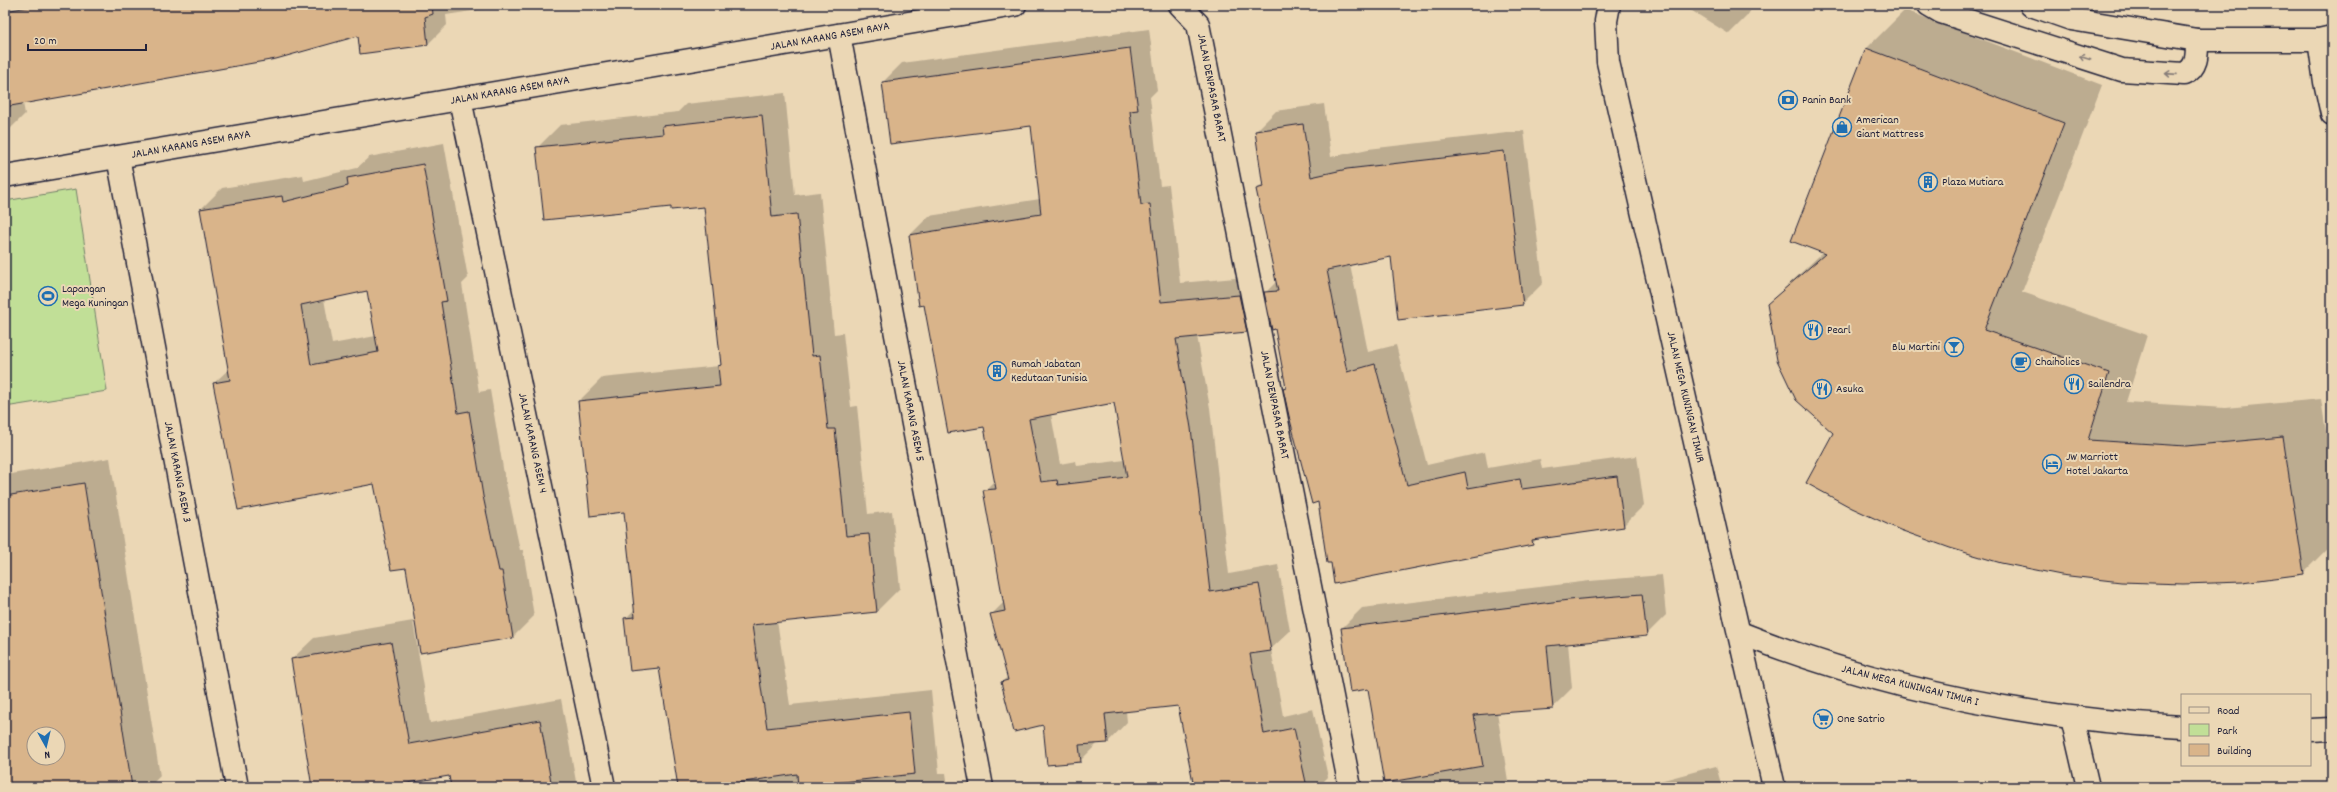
<svg xmlns="http://www.w3.org/2000/svg" width="2337" height="792" font-family="Dekko,sans-serif">
  <style>
    .green { fill: #c1df97; stroke: #728069 }
    .shadow { fill: #0003; fill-rule: evenodd }
    .building { fill: #d9b48a; stroke: #22223b; fill-rule: evenodd }
    .lines { fill: none; stroke-linecap: round; stroke-linejoin: round }
    .lane-casing { stroke: #22223b; stroke-width: 25 }
    .street-casing { stroke: #22223b; stroke-width: 25 }
    .secondary-casing { stroke: #22223b; stroke-width: 25 }
    .lane { stroke: #ebd7b5; stroke-width: 22 }
    .street { stroke: #ebd7b5; stroke-width: 22 }
    .secondary { stroke: #ebd7b5; stroke-width: 22 }
    .oneway { stroke: #867c78 }
    .labels { text-anchor: middle; dominant-baseline: central; stroke-width: 4; stroke-linejoin: round; paint-order: stroke }
    .street-label { font-size: 12px; fill: #22223b; stroke: #ebd7b5 }
    .poi-label { font-size: 12px; fill: #22223b; stroke: #ebd7b5; text-anchor: start }
  </style>
  <rect width="100%" height="100%" fill="#ebd7b5"/>
  <filter id="ink" filterUnits="userSpaceOnUse"><feTurbulence type="fractalNoise" baseFrequency=".025" numOctaves="2"/><feDisplacementMap in="SourceGraphic" scale="8" xChannelSelector="R" yChannelSelector="G"/><feConvolveMatrix kernelMatrix="1 2 1 2 8 2 1 2 1" color-interpolation-filters="sRGB"/></filter>
  <g filter="url(#ink)">
    <!-- green -->
    <path class="green" d="M 76,189 L 107,391 L 5,407 L 5,201 Z"/>
    <!-- shadow -->
    <g class="shadow">
      <path d="M 37,5 L 511,5 L 446,15 L 447,25 L 428,44 L 361,52 L 359,34 L 23,103 L 25,114 L 5,134 L 5,39 Z"/>
      <path d="M 1692,5 L 1754,5 L 1747,16 L 1729,34 L 1689,9 Z"/>
      <path d="M 1905,10 L 2102,85 L 2022,292 L 2147,335 L 2126,402 L 2225,408 L 2321,399 L 2332,471 L 2332,544 L 2303,573 L 1834,433 L 1768,304 L 1823,252 L 1792,240 L 1867,48 Z"/>
      <path d="M 1149,29 L 1157,90 L 1150,97 L 1160,186 L 1169,185 L 1180,283 L 1258,276 L 1265,312 L 1246,331 L 1197,336 L 1210,408 L 1229,574 L 1278,565 L 1290,631 L 1271,649 L 1283,716 L 1313,709 L 1328,777 L 1318,787 L 1195,787 L 1179,705 L 1126,711 L 1127,722 L 1108,742 L 1098,743 L 1080,761 L 1002,682 L 1008,676 L 991,615 L 1004,602 L 984,491 L 995,480 L 985,425 L 925,304 L 910,235 L 929,216 L 1040,199 L 1032,125 L 883,82 L 902,63 ZM 1115,402 L 1125,460 L 1077,466 L 1076,461 L 1060,464 L 1051,414 Z"/>
      <path d="M 785,93 L 795,195 L 820,192 L 834,334 L 843,333 L 851,407 L 857,406 L 868,514 L 892,511 L 900,588 L 877,611 L 777,621 L 790,705 L 931,690 L 939,773 L 946,773 L 948,787 L 679,787 L 660,667 L 625,619 L 635,609 L 625,511 L 579,401 L 602,378 L 719,366 L 721,364 L 705,206 L 672,206 L 537,148 L 560,125 L 678,112 L 686,104 Z"/>
      <path d="M 1324,104 L 1331,157 L 1368,149 L 1524,131 L 1543,283 L 1522,304 L 1392,256 L 1350,264 L 1368,352 L 1396,345 L 1427,465 L 1485,452 L 1488,468 L 1540,459 L 1542,469 L 1637,456 L 1644,505 L 1623,526 L 1538,538 L 1532,544 L 1332,561 L 1319,501 L 1287,387 L 1275,328 L 1265,293 L 1277,281 L 1257,189 L 1263,183 L 1256,131 L 1276,111 Z"/>
      <path d="M 444,143 L 468,278 L 462,284 L 479,392 L 490,390 L 504,474 L 520,550 L 523,550 L 534,616 L 513,637 L 406,566 L 375,483 L 214,383 L 229,369 L 201,209 L 222,188 L 303,175 L 304,181 L 357,168 L 369,157 ZM 368,290 L 376,336 L 332,344 L 324,299 Z"/>
      <path d="M 110,458 L 160,776 L 149,787 L 5,787 L 5,475 ZM 34,734 L 58,734 L 58,758 L 34,758 Z"/>
      <path d="M 1662,575 L 1666,615 L 1646,635 L 1568,643 L 1572,688 L 1552,708 L 1497,712 L 1509,787 L 1401,787 L 1369,688 L 1342,628 L 1362,608 L 1590,581 Z"/>
      <path d="M 413,621 L 430,723 L 561,699 L 577,787 L 452,787 L 450,775 L 378,787 L 313,787 L 292,659 L 314,638 Z"/>
      <path d="M 1716,766 L 1722,787 L 1637,787 Z"/>
    </g>
    <!-- building -->
    <g class="building">
      <path d="M 40,5 L 432,5 L 433,14 L 425,17 L 428,45 L 360,54 L 358,36 L 276,59 L 5,107 L 5,11 Z"/>
      <path d="M 1130,48 L 1138,110 L 1130,111 L 1141,205 L 1150,204 L 1161,302 L 1239,295 L 1247,332 L 1176,339 L 1191,428 L 1210,592 L 1259,584 L 1271,651 L 1250,654 L 1264,734 L 1294,728 L 1307,787 L 1194,787 L 1178,706 L 1105,714 L 1108,743 L 1079,745 L 1081,762 L 1047,765 L 1043,725 L 1014,732 L 1001,682 L 1008,680 L 990,614 L 1005,611 L 983,490 L 996,489 L 984,427 L 948,433 L 924,305 L 919,306 L 909,235 L 1041,214 L 1031,126 L 890,144 L 882,82 ZM 1114,403 L 1127,477 L 1058,485 L 1057,480 L 1041,482 L 1029,419 Z"/>
      <path d="M 1866,48 L 2064,123 L 1984,330 L 2109,373 L 2088,440 L 2186,446 L 2283,437 L 2304,574 L 2243,582 L 2183,584 L 2121,582 L 2061,575 L 2001,563 L 1950,548 L 1900,530 L 1852,508 L 1806,483 L 1833,433 L 1796,400 L 1777,360 L 1767,304 L 1825,254 L 1791,241 Z"/>
      <path d="M 762,115 L 772,217 L 797,214 L 812,356 L 820,355 L 828,429 L 835,429 L 846,536 L 869,534 L 877,612 L 752,625 L 767,728 L 909,712 L 915,774 L 798,787 L 797,774 L 710,787 L 678,787 L 659,668 L 630,671 L 624,618 L 635,617 L 624,512 L 590,516 L 578,401 L 720,386 L 718,366 L 721,365 L 704,207 L 671,210 L 671,207 L 544,220 L 536,147 L 663,134 L 662,126 Z"/>
      <path d="M 1303,124 L 1311,177 L 1347,169 L 1504,151 L 1523,305 L 1398,320 L 1391,257 L 1327,270 L 1347,372 L 1375,364 L 1407,485 L 1465,472 L 1468,488 L 1520,479 L 1522,489 L 1617,476 L 1624,527 L 1532,540 L 1533,545 L 1334,584 L 1331,563 L 1327,563 L 1318,502 L 1312,504 L 1289,416 L 1283,389 L 1286,388 L 1275,329 L 1272,330 L 1264,292 L 1278,291 L 1256,189 L 1263,187 L 1255,131 Z"/>
      <path d="M 423,164 L 447,301 L 441,302 L 458,413 L 469,411 L 483,496 L 499,571 L 502,571 L 513,638 L 420,653 L 406,568 L 391,570 L 374,484 L 238,510 L 213,383 L 230,380 L 200,209 L 282,196 L 283,202 L 348,186 L 347,178 ZM 367,291 L 378,352 L 311,365 L 301,305 Z"/>
      <path d="M 84,483 L 132,787 L 5,787 L 5,496 ZM 34,734 L 58,734 L 58,758 L 34,758 Z"/>
      <path d="M 1642,594 L 1647,636 L 1547,646 L 1553,709 L 1474,715 L 1483,766 L 1384,783 L 1368,689 L 1350,692 L 1341,628 L 1569,600 Z"/>
      <path d="M 391,642 L 409,744 L 540,720 L 552,787 L 451,787 L 449,776 L 384,787 L 312,787 L 291,659 Z"/>
    </g>
    <g class="lines">
      <defs>
        <g id="lane">
          <path d="M 1929,5 L 1941,12 L 2122,70 L 2184,74 C 2198,68 2197,53 2197,40"/>
          <path d="M 2319,40 L 2325,82 L 2332,114"/>
          <path d="M 2072,718 L 2088,787"/>
        </g>
        <g id="street">
          <path d="M 1180,5 L 1198,24 L 1350,787"/>
          <path d="M 1609,5 L 1606,21 L 1608,62 L 1774,787"/>
          <path d="M 839,35 L 982,787"/>
          <path d="M 460,99 L 604,787"/>
          <path d="M 118,157 L 237,787"/>
          <path d="M 5,176 L 1015,5"/>
          <path d="M 1740,633 C 1882,689 2029,719 2182,727"/>
          <path d="M 2310,730 L 2332,729"/>
        </g>
        <path id="secondary" d="M 2031,5 L 2071,19 L 2197,40 L 2319,40 L 2332,37"/>
      </defs>
      <!-- lane casing -->
      <use href="#lane" class="lane-casing"/>
      <!-- street casing -->
      <use href="#street" class="street-casing"/>
      <!-- secondary casing -->
      <use href="#secondary" class="secondary-casing"/>
      <!-- lane -->
      <use href="#lane" class="lane"/>
      <!-- street -->
      <use href="#street" class="street"/>
      <!-- secondary -->
      <use href="#secondary" class="secondary"/>
    </g>
    <!-- one-way arrows -->
    <defs><path id="oneway-shaft" d="M-6 0H5M1.5-3L5.5 0L1.5 3" fill="none" stroke-width="1.6" stroke-linecap="round" stroke-linejoin="round"/></defs>
    <g class="oneway">
      <use href="#oneway-shaft" transform="translate(2085 58) rotate(-162)"/>
      <use href="#oneway-shaft" transform="translate(2171 74) rotate(-176)"/>
    </g>
  </g>
  <!-- icons -->
  <defs>
    <symbol id="bank-ring" viewBox="-11 -11 22 22"><circle r="9.5" fill="#ebd7b5" stroke="#1f6fb2" stroke-width="1.5"/><path d="M-6-4H6V4H-6ZM0-2.3a2.3 2.3 0 1 0 0 4.6a2.3 2.3 0 1 0 0-4.6Z" fill="#1f6fb2"/></symbol>
    <symbol id="shop-ring" viewBox="-11 -11 22 22"><circle r="9.5" fill="#ebd7b5" stroke="#1f6fb2" stroke-width="1.5"/><path d="M-5-2.5h2.3a2.7 3.5 0 0 1 5.4 0H5L5.5 6h-11ZM-1.5-2.5h3a1.5 2.3 0 0 0-3 0Z" fill="#1f6fb2"/></symbol>
    <symbol id="building-ring" viewBox="-11 -11 22 22"><circle r="9.5" fill="#ebd7b5" stroke="#1f6fb2" stroke-width="1.5"/><path d="M-4-6H4V6H1V3H-1V6H-4ZM-2.5-4.3h1.7v1.8h-1.7ZM.8-4.3h1.7v1.8H.8ZM-2.5-1h1.7V.8h-1.7ZM.8-1h1.7V.8H.8Z" fill="#1f6fb2"/></symbol>
    <symbol id="stadium-ring" viewBox="-11 -11 22 22"><circle r="9.5" fill="#ebd7b5" stroke="#1f6fb2" stroke-width="1.5"/><path d="M0-5a6.5 5 0 1 0 0 10a6.5 5 0 1 0 0-10ZM-3.5-1.8h7v3.6h-7Z" fill="#1f6fb2"/></symbol>
    <symbol id="restaurant-ring" viewBox="-11 -11 22 22"><circle r="9.5" fill="#ebd7b5" stroke="#1f6fb2" stroke-width="1.5"/><path d="M-5-6h1v4h1v-4h1v4h1v-4h1v5L-1.5 .5V6h-2V.5L-5-1ZM5-6V6H3V1.5H1.5Q1.5-4 5-6Z" fill="#1f6fb2"/></symbol>
    <symbol id="bar-ring" viewBox="-11 -11 22 22"><circle r="9.5" fill="#ebd7b5" stroke="#1f6fb2" stroke-width="1.5"/><path d="M-6-5H6L.8 .8V4.5H3.5V6h-7V4.5H-.8V.8Z" fill="#1f6fb2"/></symbol>
    <symbol id="cafe-ring" viewBox="-11 -11 22 22"><circle r="9.5" fill="#ebd7b5" stroke="#1f6fb2" stroke-width="1.5"/><path d="M-5.5-4.5H6V0H3Q3 3.5 0 3.5H-2.5Q-5.5 3.5-5.5 0ZM3-3.2v2h1.7v-2ZM-6 4.5H4V6H-6Z" fill="#1f6fb2"/></symbol>
    <symbol id="hotel-ring" viewBox="-11 -11 22 22"><circle r="9.5" fill="#ebd7b5" stroke="#1f6fb2" stroke-width="1.5"/><path d="M-6-4.5h1.5V1H6V5H4.5V3h-9V5H-6ZM-4 0a1.8 1.8 0 1 1 3.6 0ZM.5 0V-2.5h3Q6-2.5 6 0Z" fill="#1f6fb2"/></symbol>
    <symbol id="supermarket-ring" viewBox="-11 -11 22 22"><circle r="9.5" fill="#ebd7b5" stroke="#1f6fb2" stroke-width="1.5"/><path d="M-6-5.5h2.5l.6 2H6L4.5 2H-2.5L-4.4-4H-6ZM-1.5 3.2a1.3 1.3 0 1 0 .1 0ZM3 3.2a1.3 1.3 0 1 0 .1 0Z" fill="#1f6fb2"/></symbol>
  </defs>
  <g fill-rule="evenodd">
    <use href="#bank-ring" x="1777" y="89" width="22" height="22"/>
    <use href="#shop-ring" x="1831" y="116" width="22" height="22"/>
    <use href="#building-ring" x="1917" y="171" width="22" height="22"/>
    <use href="#stadium-ring" x="37" y="285" width="22" height="22"/>
    <use href="#restaurant-ring" x="1802" y="319" width="22" height="22"/>
    <use href="#bar-ring" x="1943" y="336" width="22" height="22"/>
    <use href="#cafe-ring" x="2010" y="351" width="22" height="22"/>
    <use href="#building-ring" x="986" y="360" width="22" height="22"/>
    <use href="#restaurant-ring" x="2063" y="373" width="22" height="22"/>
    <use href="#restaurant-ring" x="1811" y="378" width="22" height="22"/>
    <use href="#hotel-ring" x="2041" y="453" width="22" height="22"/>
    <use href="#supermarket-ring" x="1812" y="708" width="22" height="22"/>
  </g>
  <g class="labels">
    <!-- street labels -->
    <g class="street-label">
      <text transform="translate(830 37) rotate(-10)">JALAN KARANG ASEM RAYA</text>
      <text transform="translate(1211 88) rotate(79)">JALAN DENPASAR BARAT</text>
      <text transform="translate(510 91) rotate(-10)">JALAN KARANG ASEM RAYA</text>
      <text transform="translate(191 145) rotate(-10)">JALAN KARANG ASEM RAYA</text>
      <text transform="translate(1685 397) rotate(77)">JALAN MEGA KUNINGAN TIMUR</text>
      <text transform="translate(1274 405) rotate(79)">JALAN DENPASAR BARAT</text>
      <text transform="translate(910 411) rotate(79)">JALAN KARANG ASEM 5</text>
      <text transform="translate(532 443) rotate(78)">JALAN KARANG ASEM 4</text>
      <text transform="translate(177 472) rotate(79)">JALAN KARANG ASEM 3</text>
      <text transform="translate(1910 686) rotate(14)">JALAN MEGA KUNINGAN TIMUR I</text>
    </g>
    <!-- poi labels -->
    <g class="poi-label">
      <text x="1802" y="100">Panin Bank</text>
      <text x="1856" y="120">American<tspan x="1856" dy="14">Giant Mattress</tspan></text>
      <text x="1942" y="182">Plaza Mutiara</text>
      <text x="62" y="289">Lapangan<tspan x="62" dy="14">Mega Kuningan</tspan></text>
      <text x="1827" y="330">Pearl</text>
      <text x="1940" y="347" text-anchor="end">Blu Martini</text>
      <text x="2035" y="362">Chaiholics</text>
      <text x="1011" y="364">Rumah Jabatan<tspan x="1011" dy="14">Kedutaan Tunisia</tspan></text>
      <text x="2088" y="384">Sailendra</text>
      <text x="1836" y="389">Asuka</text>
      <text x="2066" y="457">JW Marriott<tspan x="2066" dy="14">Hotel Jakarta</tspan></text>
      <text x="1837" y="719">One Satrio</text>
    </g>
  </g>
  <!-- margin -->
  <rect width="2337" height="792" fill="none" stroke="#ebd7b5" stroke-width="20"/>
  <rect x="10" y="10" width="2317" height="772" fill="none" stroke="#22223b" stroke-width="1.5" filter="url(#ink)"/>
  <!-- legend -->
  <rect x="2181" y="694" width="130" height="72" fill="#ebd7b5" stroke="#9b8f84"/>
  <rect x="2189" y="707" width="20" height="6" fill="#ebd7b5" stroke="#9b8f84"/>
  <text x="2217" y="714" font-size="12" fill="#22223b">Road</text>
  <rect x="2189" y="724" width="20" height="12" fill="#c1df97" stroke="#9b8f84"/>
  <text x="2217" y="734" font-size="12" fill="#22223b">Park</text>
  <rect x="2189" y="744" width="20" height="12" fill="#d9b48a" stroke="#9b8f84"/>
  <text x="2217" y="754" font-size="12" fill="#22223b">Building</text>
  <!-- north arrow -->
  <g transform="translate(46 746) rotate(172)"><circle r="19" fill="#ebd7b5" stroke="#9b8f84"/>
  <path d="M0-3L7 15L0 10L-7 15Z" fill="#1f6fb2"/>
  <text y="-6" font-size="11" font-weight="bold" text-anchor="middle" fill="#22223b">N</text>
  </g>
  <!-- scale -->
  <path d="M28 44v6h118v-6" fill="none" stroke="#22223b" stroke-width="2"/>
  <text x="34" y="44" font-size="12" fill="#22223b" stroke="#ebd7b5" stroke-width="3" paint-order="stroke">20 m</text>
</svg>
